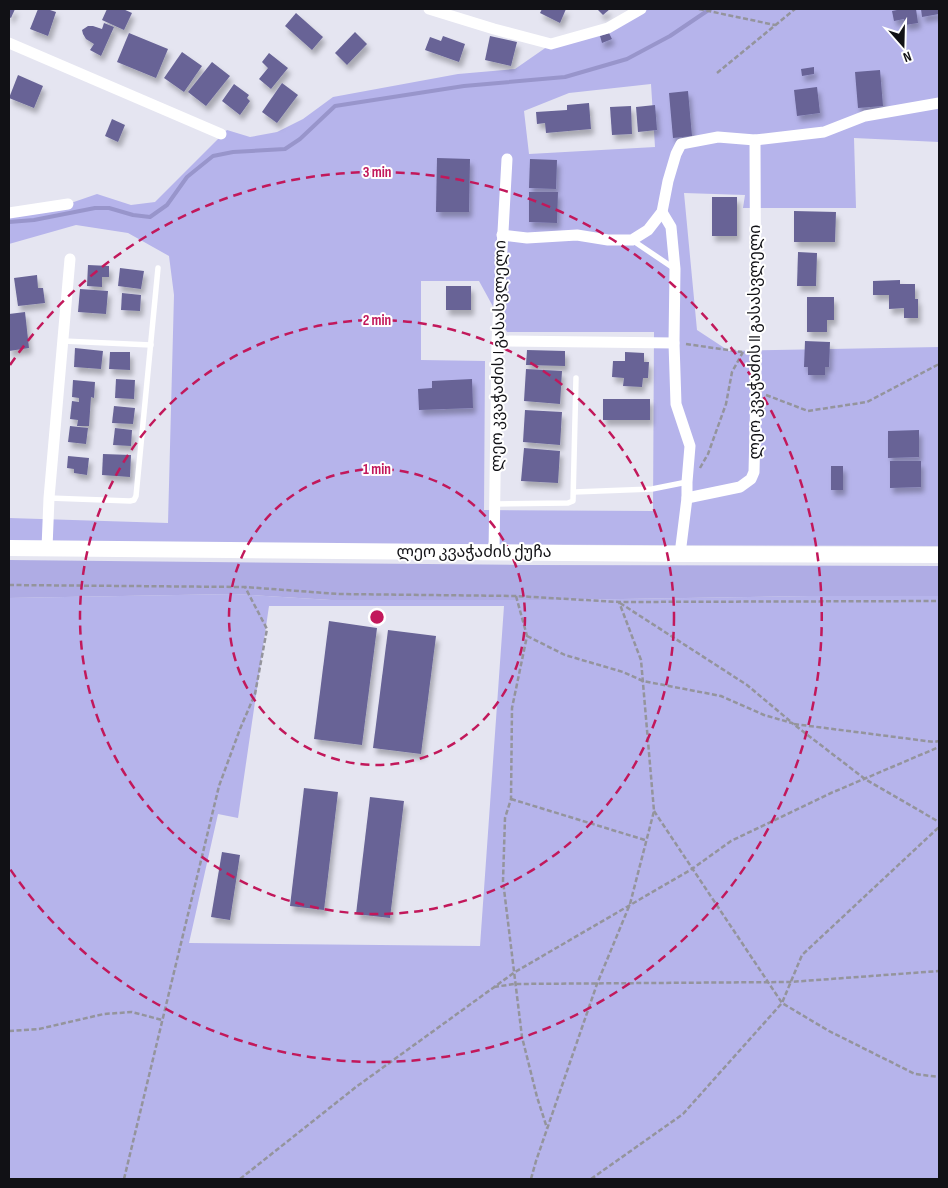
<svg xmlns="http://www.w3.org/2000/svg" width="948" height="1188" font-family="'Sofia Sans Condensed','Noto Sans Georgian',sans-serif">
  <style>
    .green { fill: #b6b4eb; fill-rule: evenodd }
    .forest { fill: #aface4 }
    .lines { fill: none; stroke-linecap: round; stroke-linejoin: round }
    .stream { stroke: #9895cb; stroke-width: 4 }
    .building { fill: #676396; filter: url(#shadow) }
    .path { stroke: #94949c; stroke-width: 2.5; stroke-dasharray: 5 2.5; stroke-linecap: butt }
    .service { stroke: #fff; stroke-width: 5.5 }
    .minor { stroke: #fff; stroke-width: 11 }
    .secondary { stroke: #fff; stroke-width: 16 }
    .ring { fill: none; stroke: #c2185b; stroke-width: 2.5; stroke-dasharray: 9 6 }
    .labels { text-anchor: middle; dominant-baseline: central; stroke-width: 4; stroke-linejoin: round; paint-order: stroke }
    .street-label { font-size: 16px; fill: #111115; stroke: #fff }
    .centre { fill: #c2185b; stroke: #fff; stroke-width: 2.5 }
    .ring-label { font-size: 15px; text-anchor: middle; font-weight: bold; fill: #c2185b; stroke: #fff; stroke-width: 4; stroke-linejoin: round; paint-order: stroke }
  </style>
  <defs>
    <filter id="shadow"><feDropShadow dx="3" dy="5.5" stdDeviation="2.5" flood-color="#0004"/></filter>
  </defs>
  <rect width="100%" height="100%" fill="#e5e5f1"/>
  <!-- green -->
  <g class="green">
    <path d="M 641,9 L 939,9 L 939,142 L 854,138 L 856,208 L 743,208 L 745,195 L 684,193 L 697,330 L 729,351 L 939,347 L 939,546 L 9,543 L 9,518 L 168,523 L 174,295 L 169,256 L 128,233 L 76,225 L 9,244 L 9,213 L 68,204 L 97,194 L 131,205 L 155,202 L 227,130 L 250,137 L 277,132 L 303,119 L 333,97 L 458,74 L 515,69 L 551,44 L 608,28 ZM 651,84 L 655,147 L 529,154 L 524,111 L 569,93 ZM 421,281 L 479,281 L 507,332 L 654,332 L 653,511 L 484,510 L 485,361 L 421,360 Z"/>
    <path d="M 234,594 L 331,600 L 560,600 L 810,596 L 939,596 L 939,1179 L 9,1179 L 9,598 ZM 269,606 L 504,606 L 480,946 L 189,943 L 218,814 L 238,818 Z"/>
  </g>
  <!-- forest -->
  <path class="forest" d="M 9,560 L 523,565 L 939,566 L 939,596 L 810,596 L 560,600 L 331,600 L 234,594 L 9,598 Z"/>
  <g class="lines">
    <!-- stream -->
    <path class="stream" d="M 9,222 L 34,220 L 95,208 L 109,208 L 133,215 L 150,217 L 167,205 L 187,177 L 213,156 L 233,152 L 285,149 L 300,139 L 335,106 L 464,86 L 565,77 L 627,59 L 670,36 L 710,9"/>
  </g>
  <!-- building -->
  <g class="building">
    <path d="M 9,9 L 15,9 L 11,18 L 9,17 Z"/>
    <path d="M 38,9 L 47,9 L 56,12 L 48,36 L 30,29 Z"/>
    <path d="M 107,9 L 123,9 L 132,13 L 124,30 L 102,20 Z"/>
    <path d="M 542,9 L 566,9 L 560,23 L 540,13 Z"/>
    <path d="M 597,9 L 610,9 L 603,15 Z"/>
    <path d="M 896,9 L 916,9 L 918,23 L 905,25 L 904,19 L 894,21 L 892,11 L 897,10 Z"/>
    <path d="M 921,9 L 939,9 L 939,14 L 922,17 Z"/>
    <path d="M 296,13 L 323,37 L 312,50 L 285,26 Z"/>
    <path d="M 104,23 L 114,27 L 101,56 L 90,50 L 94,44 L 86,39 L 83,34 L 82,30 L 88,26 L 93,26 L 102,29 Z"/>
    <path d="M 355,32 L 367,44 L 347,65 L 335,53 Z"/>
    <path d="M 129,33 L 168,49 L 156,78 L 117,62 Z"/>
    <path d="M 609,33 L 612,39 L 602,43 L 600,36 Z"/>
    <path d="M 443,36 L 465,44 L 459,62 L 425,50 L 430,37 L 441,41 Z"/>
    <path d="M 490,36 L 517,42 L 511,66 L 485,60 Z"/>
    <path d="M 182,52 L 202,66 L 184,92 L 164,78 Z"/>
    <path d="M 269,53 L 288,68 L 271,89 L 259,79 L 268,68 L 262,62 Z"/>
    <path d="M 212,62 L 230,76 L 206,106 L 188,92 Z"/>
    <path d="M 814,67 L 814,74 L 802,76 L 801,69 Z"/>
    <path d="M 880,70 L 883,106 L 858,108 L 855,72 Z"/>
    <path d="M 18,75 L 43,86 L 34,108 L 9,98 Z"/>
    <path d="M 282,83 L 298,95 L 277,123 L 262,112 Z"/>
    <path d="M 234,84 L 249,95 L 247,98 L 250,101 L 240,115 L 222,101 Z"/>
    <path d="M 817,87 L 820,113 L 797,116 L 794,90 Z"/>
    <path d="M 688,91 L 692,136 L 673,138 L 669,93 Z"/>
    <path d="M 589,103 L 591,129 L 546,133 L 545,123 L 537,124 L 536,112 L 567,110 L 567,105 Z"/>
    <path d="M 655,105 L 657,130 L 638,132 L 636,107 Z"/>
    <path d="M 631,106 L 632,134 L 612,135 L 610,107 Z"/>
    <path d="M 112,119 L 125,125 L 118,142 L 105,136 Z"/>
    <path d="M 437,158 L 470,159 L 469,212 L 436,212 Z"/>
    <path d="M 530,159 L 557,160 L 556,189 L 529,188 Z"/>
    <path d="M 529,192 L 558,192 L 557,223 L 529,222 Z"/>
    <rect x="712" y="197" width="25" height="39"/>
    <path d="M 794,211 L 836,212 L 835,242 L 794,242 Z"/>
    <path d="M 798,252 L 817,253 L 816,286 L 797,286 Z"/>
    <path d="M 88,265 L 109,266 L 109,277 L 102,277 L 102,287 L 87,286 Z"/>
    <path d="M 120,268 L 144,271 L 141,289 L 118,286 Z"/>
    <path d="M 37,275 L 38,288 L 43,288 L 45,303 L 18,306 L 14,278 Z"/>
    <path d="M 900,280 L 900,284 L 915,284 L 915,299 L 918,299 L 918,318 L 904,318 L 904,308 L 889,309 L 889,295 L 873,295 L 873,281 Z"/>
    <rect x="446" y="286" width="25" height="24"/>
    <path d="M 80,289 L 108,291 L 106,314 L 78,312 Z"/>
    <path d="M 122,293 L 141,295 L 140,311 L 121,310 Z"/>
    <path d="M 807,297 L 834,297 L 834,320 L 827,320 L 827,332 L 807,332 Z"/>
    <path d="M 25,312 L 29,348 L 9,351 L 9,314 Z"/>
    <path d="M 805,341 L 830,342 L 829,367 L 825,367 L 825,375 L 808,375 L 808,367 L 804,367 Z"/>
    <path d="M 75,348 L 103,351 L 101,369 L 74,367 Z"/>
    <path d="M 527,350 L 565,351 L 565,366 L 526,365 Z"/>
    <path d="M 110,352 L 130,352 L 130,370 L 109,369 Z"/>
    <path d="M 625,352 L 644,353 L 644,362 L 649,362 L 648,378 L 643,378 L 642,387 L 623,386 L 624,378 L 612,377 L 613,361 L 625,361 Z"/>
    <path d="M 526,369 L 562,371 L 560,404 L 524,401 Z"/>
    <path d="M 116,379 L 135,380 L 134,399 L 115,398 Z"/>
    <path d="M 472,379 L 473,408 L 419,410 L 418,389 L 432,388 L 432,381 Z"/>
    <path d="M 73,380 L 95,382 L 94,398 L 91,397 L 89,426 L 77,426 L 78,420 L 70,419 L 72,401 L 79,402 L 79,398 L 72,397 Z"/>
    <rect x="603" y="399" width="47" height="21"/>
    <path d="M 114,406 L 135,408 L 133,424 L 112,423 Z"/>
    <path d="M 525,410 L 562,412 L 560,445 L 523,442 Z"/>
    <path d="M 70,426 L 88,428 L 86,444 L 68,442 Z"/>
    <path d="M 115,428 L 132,430 L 131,446 L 113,445 Z"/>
    <path d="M 919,430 L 919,457 L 888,458 L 888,431 Z"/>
    <path d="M 524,448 L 560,451 L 558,483 L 521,481 Z"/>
    <path d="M 103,454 L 131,455 L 130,477 L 102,475 Z"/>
    <path d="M 68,456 L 89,458 L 87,475 L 74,473 L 74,469 L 67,468 Z"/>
    <path d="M 890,461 L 921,461 L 921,487 L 890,488 Z"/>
    <rect x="831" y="466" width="12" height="24"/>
    <path d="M 329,621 L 377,628 L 362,745 L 314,739 Z"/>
    <path d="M 388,630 L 436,636 L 421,754 L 373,748 Z"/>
    <path d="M 304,788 L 338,792 L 324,910 L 290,906 Z"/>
    <path d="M 370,797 L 404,801 L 390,918 L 356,914 Z"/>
    <path d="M 222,852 L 240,855 L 230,920 L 211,917 Z"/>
  </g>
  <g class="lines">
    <!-- path -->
    <g class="path">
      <path d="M 699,9 L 775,25"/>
      <path d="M 717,73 L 795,9"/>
      <path d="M 686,344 L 742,352"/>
      <path d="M 766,395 L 808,411 L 867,402 L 939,364"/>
      <path d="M 700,468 L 708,454 L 726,404 L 732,372 L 743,352"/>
      <path d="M 9,585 L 245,587 L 338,594 L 516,596 L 619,602 L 939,601"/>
      <path d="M 516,596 L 527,636 L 512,708 L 511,799 L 505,818 L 503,881 L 522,1037 L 537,1097 L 547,1128"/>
      <path d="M 620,603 L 747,685 L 790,721"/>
      <path d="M 527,636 L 565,655 L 623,672 L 643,681 L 721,696 L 764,715 L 792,723 L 865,779 L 939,822"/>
      <path d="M 794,724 L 934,742 L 939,741"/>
      <path d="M 511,799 L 645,840"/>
      <path d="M 654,811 L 782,1003 L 829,1031 L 915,1074 L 939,1077"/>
      <path d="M 494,987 L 514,984 L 790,982 L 939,971"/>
      <path d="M 9,1031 L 39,1029 L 104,1014 L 132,1012 L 162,1020"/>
      <path d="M 124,1179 L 219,786 L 240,729 L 255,694 L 267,629 L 245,587"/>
      <path d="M 240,1179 L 356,1087 L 515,972 L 692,869 L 731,841 L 831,793 L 939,747"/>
      <path d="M 531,1179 L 536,1161 L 597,984 L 630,904 L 654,811 L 641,660 L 619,602"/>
      <path d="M 591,1179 L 683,1114 L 782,1003 L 802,955 L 939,827"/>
    </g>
    <!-- service -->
    <g class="service">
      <path d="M 632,240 L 675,269"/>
      <path d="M 63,341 L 151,345"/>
      <path d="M 574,492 L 652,489 L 687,482"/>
      <path d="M 49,498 L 130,501 L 134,500 L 136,496 L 158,268"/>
      <path d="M 496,504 L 568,503 L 573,501 L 576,378"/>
    </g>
    <!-- minor -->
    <g class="minor">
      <path d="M 429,9 L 494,29 L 551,44 L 608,28 L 641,9"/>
      <path d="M 9,43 L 221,134"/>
      <path d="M 662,212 L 671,227 L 675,269 L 674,343 L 676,404 L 690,446 L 687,482 L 687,498"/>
      <path d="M 9,213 L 68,204"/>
      <path d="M 502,235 L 527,238 L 577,235 L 608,240 L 632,240 L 648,230 L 662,212 L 668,181 L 676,154 L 681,144 L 718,137 L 755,140 L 824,132 L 865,116 L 939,103"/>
      <path d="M 497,341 L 674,343"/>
      <path d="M 47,548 L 49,498 L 70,259"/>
      <path d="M 494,553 L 497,341 L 507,159"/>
      <path d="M 680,554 L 687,498 L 740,487 L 751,479 L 754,472 L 756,391 L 755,140"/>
    </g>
    <!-- secondary -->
    <path class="secondary" d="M 9,548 L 680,554 L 939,555"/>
  </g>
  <!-- distance rings -->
  <g class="ring">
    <circle cx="377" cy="617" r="148"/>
    <circle cx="377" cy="617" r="297"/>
    <path d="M10 365A445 445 0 1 1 10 869"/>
  </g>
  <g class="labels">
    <!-- street labels -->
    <g class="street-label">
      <text transform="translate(755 342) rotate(-90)">ლეო კვაჭაძის II გასასვლელი</text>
      <text transform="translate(499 356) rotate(-89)">ლეო კვაჭაძის I გასასვლელი</text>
      <text x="474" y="552">ლეო კვაჭაძის ქუჩა</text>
    </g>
  </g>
  <circle cx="377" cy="617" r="8" class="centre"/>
  <g class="ring-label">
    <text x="377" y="177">3 min</text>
    <text x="377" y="325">2 min</text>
    <text x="377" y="474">1 min</text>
  </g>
  <!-- border -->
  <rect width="948" height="1188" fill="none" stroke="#111115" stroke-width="20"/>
  <!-- north arrow -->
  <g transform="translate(903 45) rotate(160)" stroke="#ffffff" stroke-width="4" paint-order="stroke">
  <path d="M0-4L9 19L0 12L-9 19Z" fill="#111115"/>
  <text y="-8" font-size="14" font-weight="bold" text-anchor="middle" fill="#111115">N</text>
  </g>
</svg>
